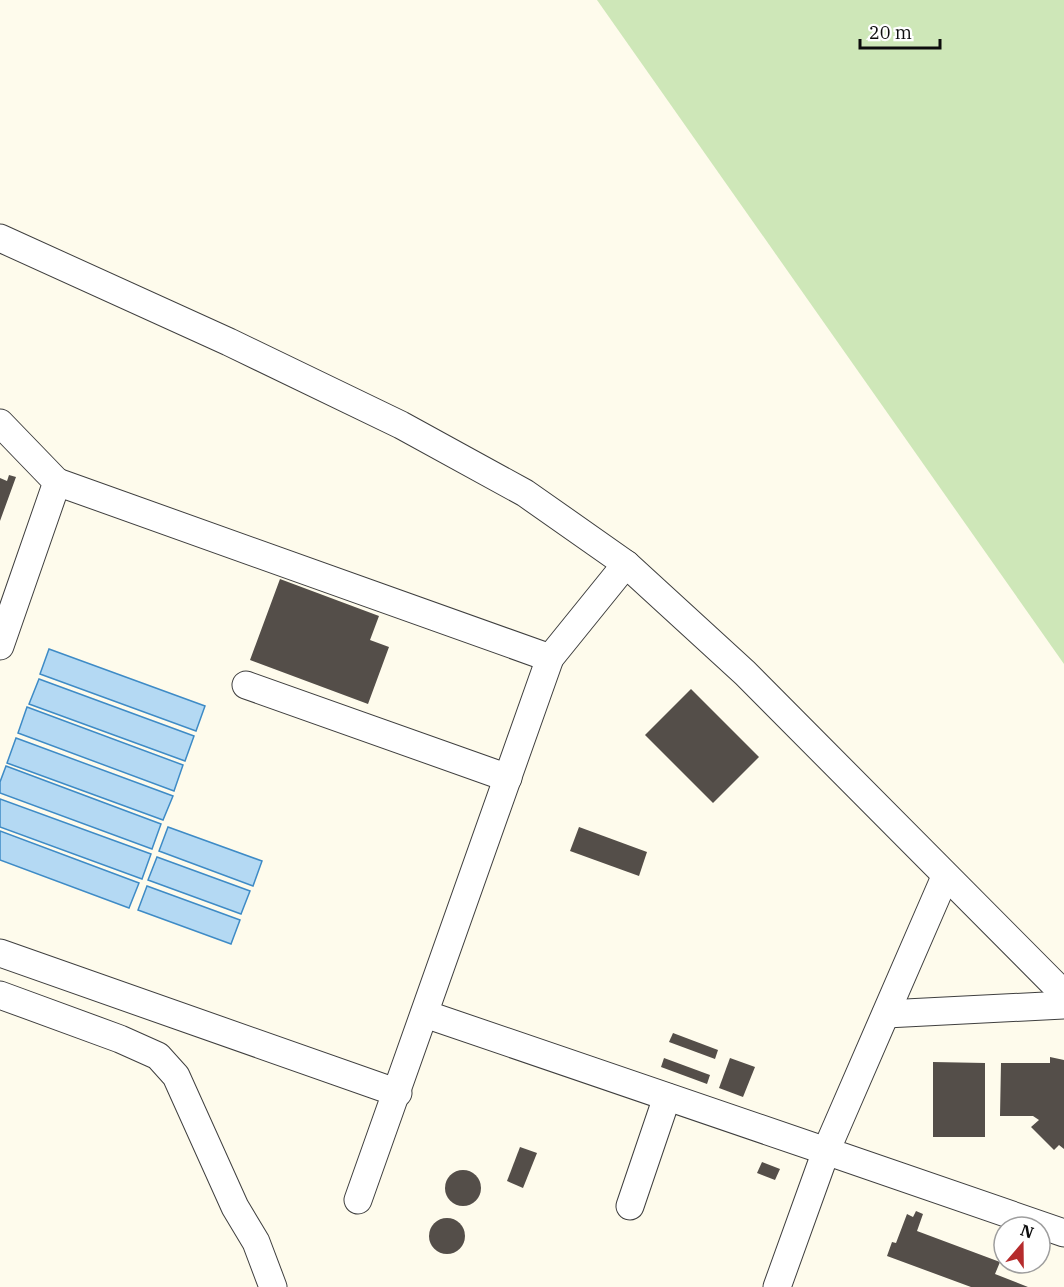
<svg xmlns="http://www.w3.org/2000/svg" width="1064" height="1287" font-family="'IBM Plex Serif',serif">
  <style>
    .green { fill: #cee7b8 }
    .water { fill: #b4d9f3; stroke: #3e8bc6; stroke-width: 1.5 }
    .building { fill: #544e49 }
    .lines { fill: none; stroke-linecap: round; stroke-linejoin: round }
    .minor-casing { stroke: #3f3f3f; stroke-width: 29 }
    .minor { stroke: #fff; stroke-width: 27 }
  </style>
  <rect width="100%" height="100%" fill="#fefbec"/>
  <!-- green -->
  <path class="green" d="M 597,0 L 1064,0 L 1064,664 Z"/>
  <!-- water -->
  <g class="water">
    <path d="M 49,649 L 205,706 L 196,731 L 40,674 Z"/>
    <path d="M 39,679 L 194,736 L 185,761 L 29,704 Z"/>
    <path d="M 27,707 L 183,765 L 174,791 L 18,733 Z"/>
    <path d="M 16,738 L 173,796 L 163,820 L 7,763 Z"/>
    <path d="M 6,766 L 161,824 L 152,849 L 0,793 L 0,782 Z"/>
    <path d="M 0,799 L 151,854 L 142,879 L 0,827 Z"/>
    <path d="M 168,827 L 262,861 L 253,886 L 159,851 Z"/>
    <path d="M 0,831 L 139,883 L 129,908 L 0,860 Z"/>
    <path d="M 157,857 L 250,891 L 241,914 L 148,880 Z"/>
    <path d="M 147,886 L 240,920 L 231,944 L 138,910 Z"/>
  </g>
  <!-- building -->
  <g class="building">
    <path d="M 9,475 L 16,477 L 0,521 L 0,478 L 7,481 Z"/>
    <path d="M 280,579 L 379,616 L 370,640 L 389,647 L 368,704 L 250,660 Z"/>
    <path d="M 691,689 L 759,757 L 713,803 L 645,735 Z"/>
    <path d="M 579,827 L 647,852 L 639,876 L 570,851 Z"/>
    <path d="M 673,1033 L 718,1050 L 715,1059 L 669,1042 Z"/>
    <path d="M 1050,1057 L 1064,1060 L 1064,1149 L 1059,1145 L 1054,1150 L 1031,1127 L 1039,1120 L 1033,1116 L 1000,1116 L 1001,1063 L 1050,1063 Z"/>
    <path d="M 664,1058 L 710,1075 L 707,1084 L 661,1067 Z"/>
    <path d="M 730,1058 L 755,1067 L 743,1097 L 719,1088 Z"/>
    <path d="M 933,1062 L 985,1063 L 985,1137 L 933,1137 Z"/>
    <path d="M 520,1147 L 537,1153 L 523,1188 L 507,1181 Z"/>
    <path d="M 762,1162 L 780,1169 L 775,1180 L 757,1173 Z"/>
    <circle cx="463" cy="1188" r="18"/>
    <path d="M 916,1211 L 923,1214 L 917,1231 L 1000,1262 L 995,1274 L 1028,1287 L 971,1287 L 887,1256 L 892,1242 L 896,1243 L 907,1214 L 913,1217 Z"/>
    <circle cx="447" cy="1236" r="18"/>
  </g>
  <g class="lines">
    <defs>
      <g id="minor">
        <path d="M 0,238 L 229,342 L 401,425 L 525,493 L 626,564 L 745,673 L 1064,994"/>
        <path d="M 0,423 L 57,482 L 0,646"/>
        <path d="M 57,482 L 550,658"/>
        <path d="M 246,685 L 508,778"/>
        <path d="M 945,877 L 826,1151 L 1064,1233"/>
        <path d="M 0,953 L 398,1093"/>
        <path d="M 0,995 L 120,1039 L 158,1056 L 176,1076 L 235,1207 L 256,1242 L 273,1287"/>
        <path d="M 425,1014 L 826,1151 L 777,1287"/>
        <path d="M 886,1014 L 1064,1005"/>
        <path d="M 358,1200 L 550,658 L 626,564"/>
        <path d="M 630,1206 L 667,1097"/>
      </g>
    </defs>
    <!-- minor casing -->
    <use href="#minor" class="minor-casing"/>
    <!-- minor -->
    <use href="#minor" class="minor"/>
  </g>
  <!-- north arrow -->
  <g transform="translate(1022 1245) rotate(20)"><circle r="28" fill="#ffffff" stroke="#9e9e9e" stroke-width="1.5"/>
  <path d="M0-4.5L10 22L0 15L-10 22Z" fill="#b52b2c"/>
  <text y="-9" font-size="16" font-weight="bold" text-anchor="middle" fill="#0c0c0c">N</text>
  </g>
  <!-- scale -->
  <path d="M860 39v9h80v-9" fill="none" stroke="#0c0c0c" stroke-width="3"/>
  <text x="869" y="39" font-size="18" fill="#0c0c0c" stroke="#ffffff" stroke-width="4.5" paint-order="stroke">20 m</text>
</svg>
